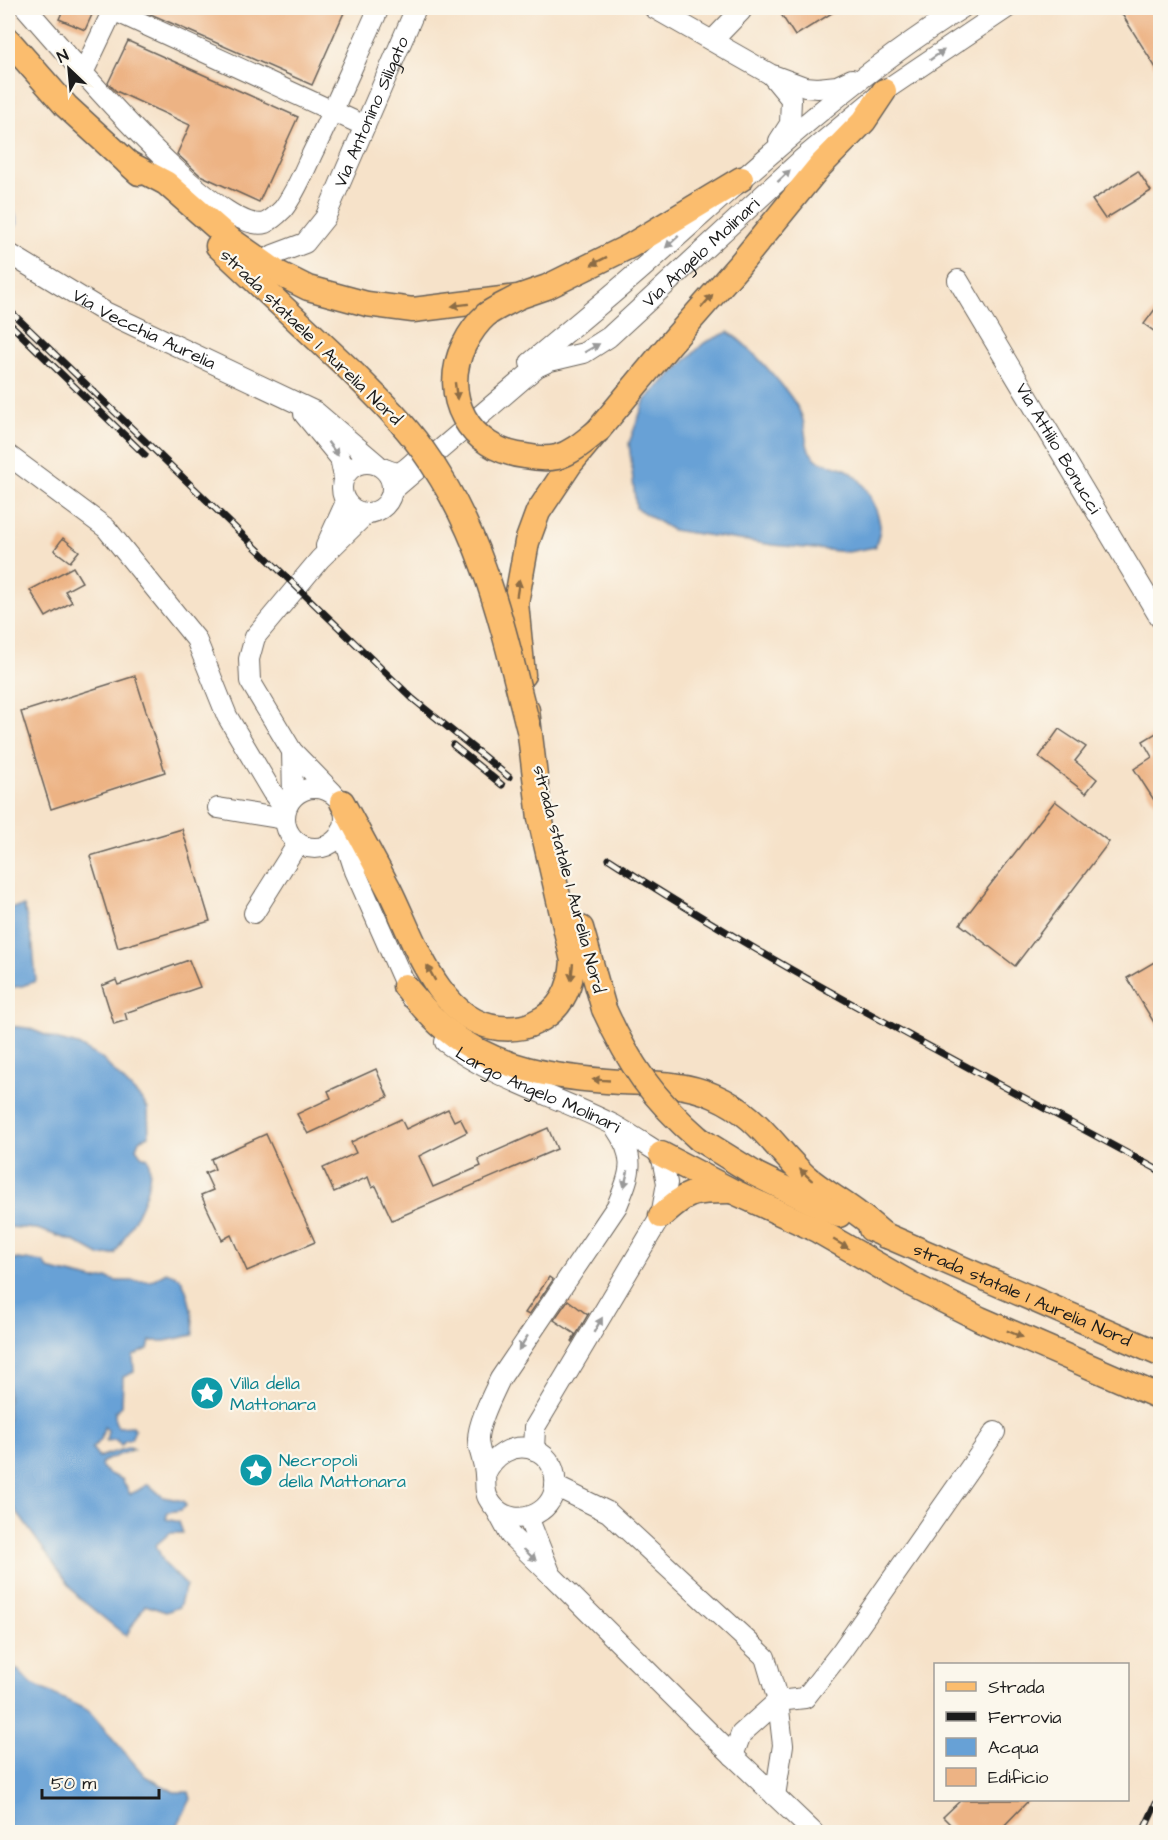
<svg xmlns="http://www.w3.org/2000/svg" width="1168" height="1840" font-family="'Architects Daughter',sans-serif">
  <style>
    .water { fill: #67a1d6; stroke: #425e79; stroke-width: 1.5 }
    .lines { fill: none; stroke-linecap: round; stroke-linejoin: round }
    .stream { stroke: #67a1d6; stroke-width: 4.5 }
    .building { fill: #edb384 }
    .minor-casing { stroke: #686159; stroke-width: 22 }
    .major-casing { stroke: #686159; stroke-width: 27 }
    .minor { stroke: #fff; stroke-width: 20 }
    .major { stroke: #fbbd6e; stroke-width: 24 }
    .rail-casing { stroke: #1c1c1c; stroke-width: 7 }
    .rail { stroke: #fbf7ec; stroke-width: 4.5; stroke-dasharray: 14; stroke-linecap: butt }
    .major-bridge-casing { stroke: #686159; stroke-width: 27; stroke-linecap: butt }
    .major-bridge { stroke: #fbbd6e; stroke-width: 24 }
    .oneway { fill: #999 }
    .oneway2 { fill: #8c6c45 }
    .labels { text-anchor: middle; dominant-baseline: central; stroke-width: 4.5; stroke-linejoin: round; paint-order: stroke }
    .street-label { font-size: 18px; fill: #1c1c1c; stroke: #fbf7ec }
    .culture-label { font-size: 18px; fill: #0d838f; stroke: #fbf7ec; text-anchor: start }
  </style>
  <rect width="100%" height="100%" fill="#fbf7ec"/>
  <filter id="ink" filterUnits="userSpaceOnUse"><feTurbulence type="fractalNoise" baseFrequency=".0167" numOctaves="2"/><feDisplacementMap in="SourceGraphic" scale="12" xChannelSelector="R" yChannelSelector="G"/><feConvolveMatrix kernelMatrix="1 2 1 2 8 2 1 2 1" color-interpolation-filters="sRGB"/></filter>
  <filter id="wash" filterUnits="userSpaceOnUse"><feTurbulence type="fractalNoise" baseFrequency=".008" numOctaves="4" result="noise"/><feDisplacementMap in="SourceGraphic" scale="24" xChannelSelector="R" yChannelSelector="G"/><feGaussianBlur stdDeviation="1.35" result="paint"/><feColorMatrix in="noise" values="0 0 0 0 0 0 0 0 0 0 0 0 0 0 0 0 0 1.4 0 .05"/><feComposite in="paint" operator="in"/></filter>
  <g filter="url(#wash)">
    <rect width="100%" height="100%" fill="#f6e2c9"/>
    <!-- water -->
    <g class="water">
      <path d="M 728,332 C 747,343 792,393 801,414 C 806,425 804,439 809,450 C 820,470 837,461 852,473 C 866,484 877,507 880,525 C 881,531 877,541 875,547 L 848,552 L 773,545 L 672,530 L 636,508 L 629,443 L 645,400 L 704,343 Z"/>
      <path d="M 24,906 L 33,946 L 36,981 L 22,986 L 8,988 L 8,908 Z"/>
      <path d="M 8,1026 L 28,1028 L 55,1039 L 78,1045 L 101,1058 L 143,1101 L 148,1109 L 149,1136 L 139,1140 L 136,1148 L 141,1155 L 148,1158 C 157,1188 129,1229 115,1254 L 101,1256 L 76,1242 L 37,1229 L 8,1227 Z"/>
      <path d="M 8,1258 L 44,1262 L 48,1269 L 95,1280 L 107,1278 L 116,1281 L 151,1281 L 166,1272 C 171,1274 176,1275 180,1278 C 188,1288 195,1323 193,1335 L 165,1341 L 150,1341 L 148,1349 L 133,1356 L 134,1372 L 123,1377 L 122,1406 L 115,1412 L 115,1421 L 118,1427 L 132,1426 L 135,1430 L 131,1439 L 124,1441 L 123,1444 L 121,1445 L 116,1440 L 106,1441 L 108,1430 L 104,1427 L 101,1440 L 92,1448 L 99,1457 L 130,1447 L 134,1449 L 102,1462 L 101,1466 L 109,1474 L 122,1479 L 130,1494 L 137,1491 L 148,1484 L 163,1497 L 184,1501 L 186,1506 L 181,1510 L 168,1512 L 166,1519 L 179,1522 L 183,1533 L 170,1533 L 156,1545 L 164,1563 L 186,1585 L 179,1607 L 166,1612 L 145,1605 L 126,1636 L 78,1597 L 8,1500 Z"/>
      <path d="M 8,1664 L 19,1671 L 30,1683 L 89,1711 L 145,1776 L 174,1792 L 189,1792 L 191,1799 L 174,1832 L 8,1832 Z"/>
    </g>
    <g class="lines">
      <!-- stream -->
      <path class="stream" d="M 8,197 L 16,223 L 8,233"/>
    </g>
    <g id="blocks">
      <!-- building -->
      <g class="building">
        <path d="M 64,8 L 95,8 L 85,30 L 59,19 Z"/>
        <path d="M 137,8 L 346,8 L 312,85 Z"/>
        <path d="M 777,8 L 840,8 L 795,36 Z"/>
        <path d="M 1118,8 L 1161,8 L 1161,76 Z"/>
        <path d="M 128,41 L 298,117 L 259,202 L 200,175 L 177,154 L 190,125 L 116,91 L 108,83 Z"/>
        <path d="M 1138,171 L 1151,191 L 1105,219 L 1092,200 Z"/>
        <path d="M 1161,301 L 1161,336 L 1144,324 Z"/>
        <path d="M 63,538 L 79,551 L 70,562 L 54,550 Z"/>
        <path d="M 73,567 L 82,582 L 65,591 L 72,602 L 46,617 L 30,590 Z"/>
        <path d="M 135,676 L 165,772 L 51,809 L 21,712 Z"/>
        <path d="M 1059,729 L 1086,747 L 1075,761 L 1097,779 L 1086,793 L 1039,757 Z"/>
        <path d="M 1161,730 L 1161,811 L 1134,769 L 1152,757 L 1143,741 Z"/>
        <path d="M 1055,801 L 1109,842 L 1015,966 L 960,924 Z"/>
        <path d="M 182,829 L 210,921 L 118,948 L 90,856 Z"/>
        <path d="M 1161,958 L 1161,1034 L 1127,978 Z"/>
        <path d="M 189,960 L 200,987 L 125,1013 L 127,1020 L 114,1024 L 102,986 L 116,980 L 118,985 Z"/>
        <path d="M 376,1069 L 388,1097 L 308,1134 L 297,1114 L 331,1098 L 328,1091 Z"/>
        <path d="M 448,1109 L 454,1121 L 460,1118 L 467,1132 L 419,1156 L 433,1187 L 481,1166 L 478,1159 L 548,1128 L 557,1149 L 392,1220 L 376,1186 L 372,1188 L 368,1177 L 334,1192 L 323,1168 L 356,1153 L 351,1142 L 401,1119 L 406,1129 Z"/>
        <path d="M 266,1134 L 315,1242 L 247,1271 L 231,1235 L 222,1240 L 201,1195 L 213,1190 L 205,1173 L 215,1169 L 211,1159 Z"/>
        <path d="M 549,1277 L 553,1280 L 529,1315 L 525,1313 Z"/>
        <path d="M 568,1300 L 588,1315 L 589,1313 L 572,1342 L 575,1334 L 554,1320 Z"/>
        <path d="M 961,1800 L 1029,1800 L 997,1833 L 959,1833 L 943,1817 Z"/>
      </g>
    </g>
  </g>
  <g filter="url(#ink)">
    <use href="#blocks" fill-opacity="0" stroke="#686159" stroke-width="1.5"/>
    <g class="lines">
      <defs>
        <g id="minor">
          <path d="M 26,8 L 83,73"/>
          <path d="M 114,8 L 113,10 L 365,126"/>
          <path d="M 654,8 L 770,74 L 805,87 L 818,88 L 837,86 L 852,79"/>
          <path d="M 113,10 L 83,73 C 110,103 226,235 265,223 C 272,220 278,214 283,209 C 296,192 304,171 313,152 C 336,105 357,56 379,8"/>
          <path d="M 713,40 L 741,11 L 739,8"/>
          <path d="M 772,76 L 791,99 L 790,124 L 779,141"/>
          <path id="s1" d="M 8,253 L 105,312 L 316,412 L 377,464"/>
          <path id="s2" d="M 273,255 L 305,243 L 325,218 L 416,8"/>
          <path id="s3" d="M 958,280 L 1160,618"/>
          <path d="M 530,363 C 575,325 621,288 665,248 C 760,163 853,76 962,8"/>
          <path d="M 304,414 L 340,458 L 344,477"/>
          <path d="M 8,455 L 106,528 L 196,639 L 227,716 L 272,792 L 285,809"/>
          <circle cx="367" cy="488" r="25"/>
          <path d="M 385,469 C 401,476 403,471 416,460"/>
          <path id="s4" d="M 393,490 L 537,367 L 550,361 L 584,353 L 609,337 L 801,160 L 884,91 L 1007,8"/>
          <path d="M 326,546 L 346,502"/>
          <path d="M 292,751 L 293,797"/>
          <circle cx="315" cy="818" r="30"/>
          <path d="M 333,793 L 292,751 L 250,681 L 249,659 L 255,637 L 320,559 L 367,513"/>
          <path d="M 218,808 L 284,819"/>
          <path d="M 342,831 L 355,871 L 411,998"/>
          <path d="M 254,913 L 298,843"/>
          <path id="s5" d="M 445,1042 C 496,1080 557,1096 614,1125 C 630,1134 645,1144 661,1154 L 667,1183 L 661,1216 L 535,1427 L 534,1450"/>
          <path d="M 485,1475 C 504,1431 559,1444 555,1486 C 553,1514 517,1528 496,1509 C 493,1506 490,1502 488,1498 C 484,1490 486,1484 485,1475 C 485,1463 478,1451 478,1439 C 478,1423 493,1394 500,1379 L 617,1206 C 631,1172 637,1159 615,1127"/>
          <path d="M 555,1486 L 608,1512 L 765,1657 L 778,1701 L 805,1698 L 841,1652 L 995,1432"/>
          <path d="M 496,1509 L 510,1535 L 551,1575 L 528,1517"/>
          <path d="M 551,1575 L 723,1746 L 813,1832"/>
          <path d="M 733,1756 L 741,1734 L 778,1701 L 783,1745 L 775,1796"/>
        </g>
        <g id="major">
          <path d="M 8,40 L 66,106 L 139,173"/>
          <path d="M 128,163 L 166,183 L 231,240 L 278,273 L 308,288 L 367,304 L 413,310 L 518,297 L 547,287 L 630,246 L 741,179"/>
          <path d="M 218,246 L 351,371"/>
          <path d="M 523,675 L 516,603 L 527,542 L 538,512 L 570,464 L 669,345 L 740,264 L 819,167 L 864,121 L 884,91"/>
          <path d="M 342,802 C 358,832 374,861 390,891 C 413,937 438,1022 499,1028 C 511,1029 523,1029 534,1023 C 561,1011 571,989 573,961 L 540,818 L 527,710"/>
          <path d="M 581,928 L 604,1009"/>
          <path d="M 405,986 C 418,1001 430,1017 445,1029 C 495,1070 558,1078 620,1082 C 652,1083 685,1083 714,1096 C 758,1115 773,1146 805,1176 C 821,1190 840,1200 857,1213 C 867,1220 876,1228 885,1236"/>
          <path d="M 699,1139 L 757,1175 L 839,1215"/>
          <path d="M 661,1154 L 732,1191 L 817,1230 L 909,1283 L 980,1319 L 1160,1397"/>
          <path d="M 661,1216 C 688,1191 692,1191 730,1191"/>
          <path id="s6" d="M 871,1229 L 1160,1354"/>
        </g>
      </defs>
      <!-- minor casing -->
      <use href="#minor" class="minor-casing"/>
      <!-- major casing -->
      <use href="#major" class="major-casing"/>
      <!-- minor -->
      <use href="#minor" class="minor"/>
      <!-- major -->
      <use href="#major" class="major"/>
      <defs>
        <g id="rail">
          <path d="M 8,309 L 413,699 L 509,777"/>
          <path d="M 8,322 L 145,455"/>
          <path d="M 453,745 L 502,785"/>
          <path d="M 609,859 C 786,974 975,1070 1160,1171"/>
          <path d="M 1143,1832 L 1160,1795"/>
        </g>
      </defs>
      <!-- rail casing -->
      <use href="#rail" class="rail-casing"/>
      <!-- rail -->
      <use href="#rail" class="rail"/>
      <defs>
        <g id="major-bridge">
          <path d="M 518,297 C 508,303 495,308 486,315 C 477,323 469,335 464,345 C 439,396 469,450 525,456 C 535,458 548,459 557,457 C 574,452 587,439 600,429"/>
          <path d="M 351,371 C 376,396 402,421 422,449 C 485,536 503,629 529,730"/>
          <path d="M 604,1009 C 629,1064 653,1099 699,1139"/>
        </g>
      </defs>
      <!-- major-bridge casing -->
      <use href="#major-bridge" class="major-bridge-casing"/>
      <!-- major-bridge -->
      <use href="#major-bridge" class="major-bridge"/>
    </g>
    <!-- one-way arrows -->
    <defs><path id="oneway-solid" d="M-6-.8H1V-3.2L6.5 0L1 3.2V.8H-6Z" transform="scale(1.5)"/></defs>
    <g class="oneway">
      <use href="#oneway-solid" transform="translate(937 55) rotate(-35)"/>
      <use href="#oneway-solid" transform="translate(784 176) rotate(-43)"/>
      <use href="#oneway-solid" transform="translate(672 242) rotate(138)"/>
      <use href="#oneway-solid" transform="translate(592 348) rotate(-30)"/>
      <use href="#oneway-solid" transform="translate(333 449) rotate(53)"/>
      <use href="#oneway-solid" transform="translate(626 1179) rotate(104)"/>
      <use href="#oneway-solid" transform="translate(598 1325) rotate(-60)"/>
      <use href="#oneway-solid" transform="translate(523 1343) rotate(123)"/>
      <use href="#oneway-solid" transform="translate(530 1555) rotate(44)"/>
    </g>
    <g class="oneway2">
      <use href="#oneway-solid" transform="translate(599 261) rotate(153)"/>
      <use href="#oneway-solid" transform="translate(707 301) rotate(-49)"/>
      <use href="#oneway-solid" transform="translate(460 305) rotate(173)"/>
      <use href="#oneway-solid" transform="translate(456 391) rotate(83)"/>
      <use href="#oneway-solid" transform="translate(518 588) rotate(-81)"/>
      <use href="#oneway-solid" transform="translate(572 972) rotate(96)"/>
      <use href="#oneway-solid" transform="translate(431 973) rotate(-119)"/>
      <use href="#oneway-solid" transform="translate(601 1080) rotate(-177)"/>
      <use href="#oneway-solid" transform="translate(806 1175) rotate(-137)"/>
      <use href="#oneway-solid" transform="translate(841 1244) rotate(30)"/>
      <use href="#oneway-solid" transform="translate(1015 1334) rotate(23)"/>
    </g>
  </g>
  <!-- icons -->
  <defs>
    <symbol id="sight-disc" viewBox="-11 -11 22 22"><circle r="9.5" fill="#0f9aa8" stroke="#fbf7ec"/><path d="M0-6L1.8-2.2L6-1.7L2.9 1.2L3.7 5.4L0 3.3L-3.7 5.4L-2.9 1.2L-6-1.7L-1.8-2.2Z" fill="#fff"/></symbol>
  </defs>
  <g fill-rule="evenodd">
    <use href="#sight-disc" x="188" y="1374" width="38" height="38"/>
    <use href="#sight-disc" x="237" y="1451" width="38" height="38"/>
  </g>
  <g class="labels">
    <!-- street labels -->
    <g class="street-label">
      <text stroke="none"><textPath href="#s2" startOffset="182">Via Antonino Siligato</textPath></text>
      <text stroke="none"><textPath href="#s4" startOffset="393">Via Angelo Molinari</textPath></text>
      <text stroke="none"><textPath href="#s1" startOffset="156">Via Vecchia Aurelia</textPath></text>
      <text transform="translate(311 337) rotate(44)">strada stataele 1 Aurelia Nord</text>
      <text stroke="none"><textPath href="#s3" startOffset="196">Via Attilio Bonucci</textPath></text>
      <text transform="translate(569 879) rotate(75)">strada statale 1 Aurelia Nord</text>
      <text stroke="none"><textPath href="#s5" startOffset="105">Largo Angelo Molinari</textPath></text>
      <text stroke="none"><textPath href="#s6" startOffset="165">strada statale 1 Aurelia Nord</textPath></text>
    </g>
    <!-- culture labels -->
    <g class="culture-label">
      <text x="230" y="1383">Villa della<tspan x="230" dy="21">Mattonara</tspan></text>
      <text x="279" y="1460">Necropoli<tspan x="279" dy="21">della Mattonara</tspan></text>
    </g>
  </g>
  <!-- margin -->
  <rect width="1168" height="1840" fill="none" stroke="#fbf7ec" stroke-width="30"/>
  <!-- legend -->
  <rect x="934" y="1663" width="195" height="138" fill="#fbf7ec" stroke="#a29f99" stroke-width="1.5"/>
  <rect x="946" y="1682" width="30" height="9" fill="#fbbd6e" stroke="#a29f99" stroke-width="1.5"/>
  <text x="988" y="1693" font-size="18" fill="#1c1c1c">Strada</text>
  <rect x="946" y="1712" width="30" height="9" fill="#1c1c1c" stroke="#a29f99" stroke-width="1.5"/>
  <text x="988" y="1723" font-size="18" fill="#1c1c1c">Ferrovia</text>
  <rect x="946" y="1738" width="30" height="18" fill="#67a1d6" stroke="#a29f99" stroke-width="1.5"/>
  <text x="988" y="1753" font-size="18" fill="#1c1c1c">Acqua</text>
  <rect x="946" y="1768" width="30" height="18" fill="#edb384" stroke="#a29f99" stroke-width="1.5"/>
  <text x="988" y="1783" font-size="18" fill="#1c1c1c">Edificio</text>
  <!-- north arrow -->
  <g transform="translate(69 69) rotate(334)" stroke="#fbf7ec" stroke-width="4.5" paint-order="stroke">
  <path d="M0-4.5L10 22L0 15L-10 22Z" fill="#1c1c1c"/>
  <text y="-9" font-size="16" font-weight="bold" text-anchor="middle" fill="#1c1c1c">N</text>
  </g>
  <!-- scale -->
  <path d="M42 1789v9h117v-9" fill="none" stroke="#1c1c1c" stroke-width="3"/>
  <text x="51" y="1789" font-size="18" fill="#1c1c1c" stroke="#fbf7ec" stroke-width="4.5" paint-order="stroke">50 m</text>
</svg>
